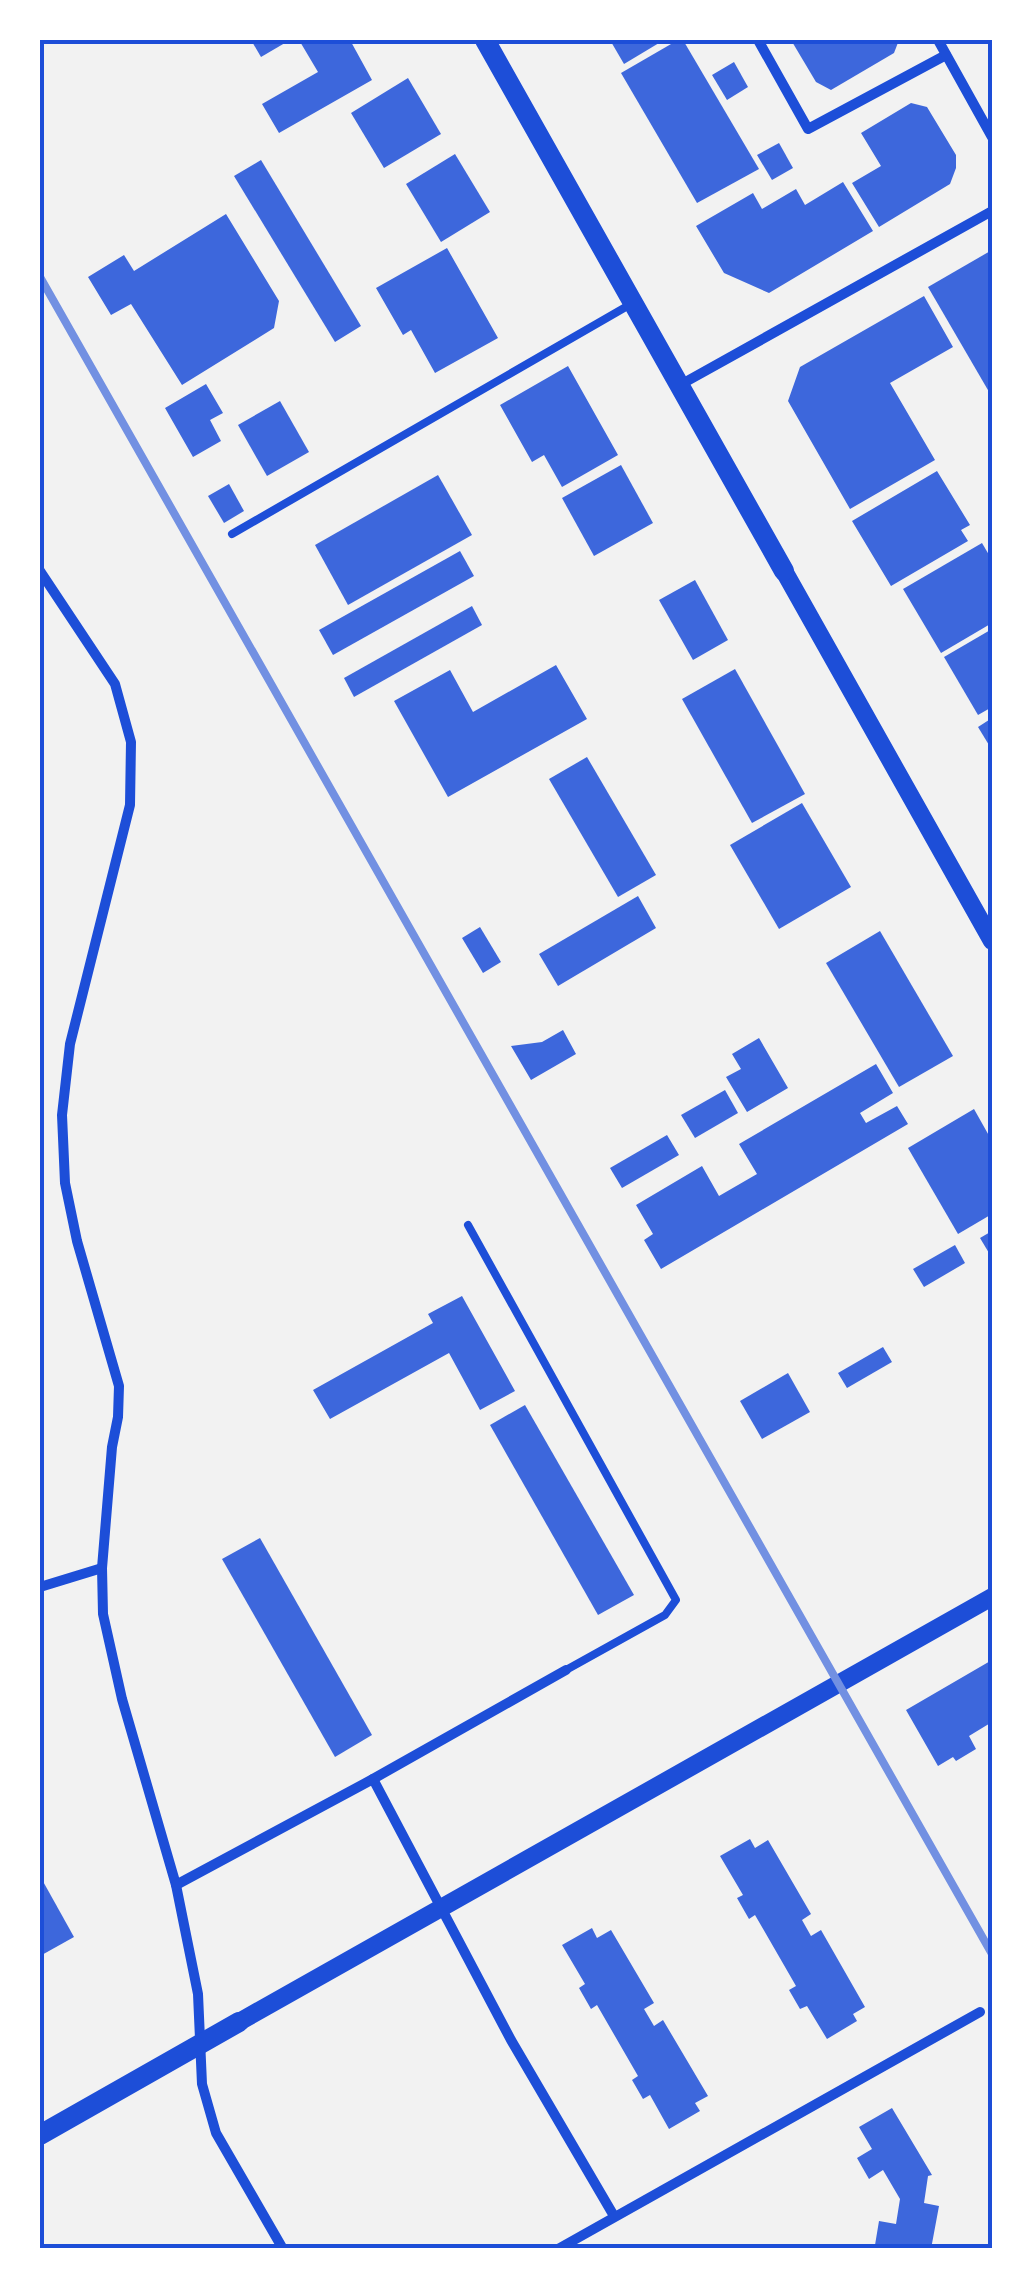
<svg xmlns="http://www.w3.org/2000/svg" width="1032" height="2289" font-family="Arial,sans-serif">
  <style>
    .building { fill: #3d67dc }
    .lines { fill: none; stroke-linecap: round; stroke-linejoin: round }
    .service { stroke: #1d4ed8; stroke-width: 8 }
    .minor { stroke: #1d4ed8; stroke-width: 10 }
    .tertiary { stroke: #1d4ed8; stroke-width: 18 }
    .secondary { stroke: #1d4ed8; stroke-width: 20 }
    .rail { stroke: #7290e2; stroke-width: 8 }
    .neatline { fill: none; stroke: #1d4ed8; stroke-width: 4 }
  </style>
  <rect width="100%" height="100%" fill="#f2f2f2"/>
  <!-- building -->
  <g class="building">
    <path d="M 251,40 L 290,40 L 261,57 Z"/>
    <path d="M 299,40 L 350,40 L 372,80 L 279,133 L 262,104 L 318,72 Z"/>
    <path d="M 610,40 L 664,40 L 624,64 Z"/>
    <path d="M 678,40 L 683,40 L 759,169 L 697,203 L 621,73 Z"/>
    <path d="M 791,40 L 899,40 L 894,53 L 831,90 L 816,82 Z"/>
    <path d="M 734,62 L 748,87 L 727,100 L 712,75 Z"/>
    <path d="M 408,78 L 441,134 L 384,168 L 351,113 Z"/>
    <path d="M 911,103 L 927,107 L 956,155 L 956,168 L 950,184 L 879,227 L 852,183 L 881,166 L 861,133 Z"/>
    <path d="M 779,143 L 793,168 L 772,180 L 757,155 Z"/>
    <path d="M 455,154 L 490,212 L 441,242 L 406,184 Z"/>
    <path d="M 261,160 L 361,326 L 335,342 L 234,176 Z"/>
    <path d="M 843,182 L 873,231 L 769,293 L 724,273 L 696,226 L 753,193 L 762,209 L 796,189 L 805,205 Z"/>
    <path d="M 226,214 L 279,301 L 274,328 L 182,385 L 131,304 L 111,315 L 88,277 L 124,255 L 134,271 Z"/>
    <path d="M 447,248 L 498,338 L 435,373 L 411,330 L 403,335 L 376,288 Z"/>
    <path d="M 992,250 L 992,397 L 928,287 Z"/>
    <path d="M 924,296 L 953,347 L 890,383 L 935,460 L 850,509 L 788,401 L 800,367 Z"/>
    <path d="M 568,366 L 618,455 L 562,487 L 544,455 L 532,462 L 500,405 Z"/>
    <path d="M 206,384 L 223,413 L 210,420 L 221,441 L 193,457 L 165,408 Z"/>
    <path d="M 280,401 L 309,452 L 267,476 L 238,425 Z"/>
    <path d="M 621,465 L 653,523 L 594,556 L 562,498 Z"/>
    <path d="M 937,471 L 970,525 L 961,530 L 968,541 L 891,586 L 852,521 Z"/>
    <path d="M 438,475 L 472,535 L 348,605 L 315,545 Z"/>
    <path d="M 229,484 L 244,511 L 224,523 L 208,496 Z"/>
    <path d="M 982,543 L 992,560 L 992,623 L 941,653 L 903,589 Z"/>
    <path d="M 460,551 L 474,576 L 333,655 L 319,630 Z"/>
    <path d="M 695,580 L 728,640 L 693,660 L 659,600 Z"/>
    <path d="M 472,606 L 482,625 L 354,697 L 344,678 Z"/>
    <path d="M 992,629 L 992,707 L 978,715 L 944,657 Z"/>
    <path d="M 556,665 L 587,719 L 448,797 L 394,701 L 450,670 L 473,712 Z"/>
    <path d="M 735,669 L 805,794 L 752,823 L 682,699 Z"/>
    <path d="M 992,718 L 992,750 L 978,727 Z"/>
    <path d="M 587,757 L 656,875 L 618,897 L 549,779 Z"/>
    <path d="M 802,803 L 851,887 L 779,929 L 730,845 Z"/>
    <path d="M 638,896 L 656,928 L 558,986 L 539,954 Z"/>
    <path d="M 480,927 L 501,962 L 483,973 L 462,938 Z"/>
    <path d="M 880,931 L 953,1056 L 899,1087 L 826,963 Z"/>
    <path d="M 563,1030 L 576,1054 L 531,1080 L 511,1046 L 542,1042 Z"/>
    <path d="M 759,1038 L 788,1088 L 747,1112 L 726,1077 L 741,1069 L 732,1054 Z"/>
    <path d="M 876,1064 L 893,1093 L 860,1113 L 866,1123 L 897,1106 L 908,1124 L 661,1269 L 644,1240 L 653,1234 L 636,1205 L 702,1166 L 719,1196 L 757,1174 L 739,1144 Z"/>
    <path d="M 725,1090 L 738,1113 L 695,1138 L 681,1115 Z"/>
    <path d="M 974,1109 L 992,1141 L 992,1214 L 958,1234 L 908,1148 Z"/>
    <path d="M 667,1135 L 679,1155 L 622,1188 L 610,1168 Z"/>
    <path d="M 992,1231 L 992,1258 L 980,1238 Z"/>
    <path d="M 955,1245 L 965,1263 L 924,1287 L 913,1269 Z"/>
    <path d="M 462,1296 L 515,1391 L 480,1410 L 449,1353 L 330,1419 L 313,1390 L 433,1323 L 428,1314 Z"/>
    <path d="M 883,1347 L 892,1362 L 847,1388 L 838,1373 Z"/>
    <path d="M 788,1373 L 810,1412 L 762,1439 L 740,1401 Z"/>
    <path d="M 525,1405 L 634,1595 L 598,1615 L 490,1425 Z"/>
    <path d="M 260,1538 L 372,1735 L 335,1757 L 222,1559 Z"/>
    <path d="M 992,1660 L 992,1722 L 969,1736 L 976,1749 L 956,1761 L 953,1757 L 938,1766 L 906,1710 Z"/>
    <path d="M 750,1839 L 755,1848 L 768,1840 L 811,1914 L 802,1920 L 811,1936 L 821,1930 L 865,2007 L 853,2014 L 857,2021 L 827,2039 L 807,2006 L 800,2009 L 789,1990 L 796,1986 L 755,1915 L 749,1919 L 737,1898 L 743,1895 L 720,1856 Z"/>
    <path d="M 40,1876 L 74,1937 L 40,1956 Z"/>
    <path d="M 592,1928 L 597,1938 L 611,1930 L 654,2003 L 644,2009 L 654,2026 L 663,2020 L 708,2096 L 695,2103 L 700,2111 L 669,2129 L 650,2095 L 643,2099 L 632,2080 L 638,2076 L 597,2005 L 591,2009 L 579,1988 L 585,1984 L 562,1945 Z"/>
    <path d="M 892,2108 L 932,2175 L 928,2176 L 924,2203 L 939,2206 L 931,2249 L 892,2249 L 875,2245 L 879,2221 L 896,2224 L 900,2199 L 883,2170 L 869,2179 L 857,2158 L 872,2149 L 859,2127 Z"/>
  </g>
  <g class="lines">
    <!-- service -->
    <g class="service">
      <path d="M 232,534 L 631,304"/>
      <path d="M 468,1225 L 676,1600 L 665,1615 L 566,1670"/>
    </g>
    <!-- minor -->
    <g class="minor">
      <path d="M 758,40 L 808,129 L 946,55"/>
      <path d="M 938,40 L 992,137"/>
      <path d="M 680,385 L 992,211"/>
      <path d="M 40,571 L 115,684 L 131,742 L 130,805 L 70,1044 L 62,1115 L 65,1183 L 77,1241 L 119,1386 L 118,1417 L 112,1447 L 102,1568 L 103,1614 L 122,1699 L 176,1885 L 198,1994 L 202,2084 L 216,2133 L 283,2249"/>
      <path d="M 40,1587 L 102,1568"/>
      <path d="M 373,1779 L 511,2040 L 614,2216"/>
      <path d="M 176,1885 L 373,1779 L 566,1670"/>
      <path d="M 558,2249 L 980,2012"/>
    </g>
    <!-- tertiary -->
    <g class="tertiary">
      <path d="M 784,571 L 992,941"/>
      <path d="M 239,2022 L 992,1597"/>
    </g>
    <!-- secondary -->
    <g class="secondary">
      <path d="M 485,40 L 784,571"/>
      <path d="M 40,2135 L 239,2022"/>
    </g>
    <!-- rail -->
    <path class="rail" d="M 40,277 L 992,1954"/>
  </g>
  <!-- border -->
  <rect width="1032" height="2289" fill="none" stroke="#ffffff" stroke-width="85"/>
  <rect x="42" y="42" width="948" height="2204" class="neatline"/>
</svg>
